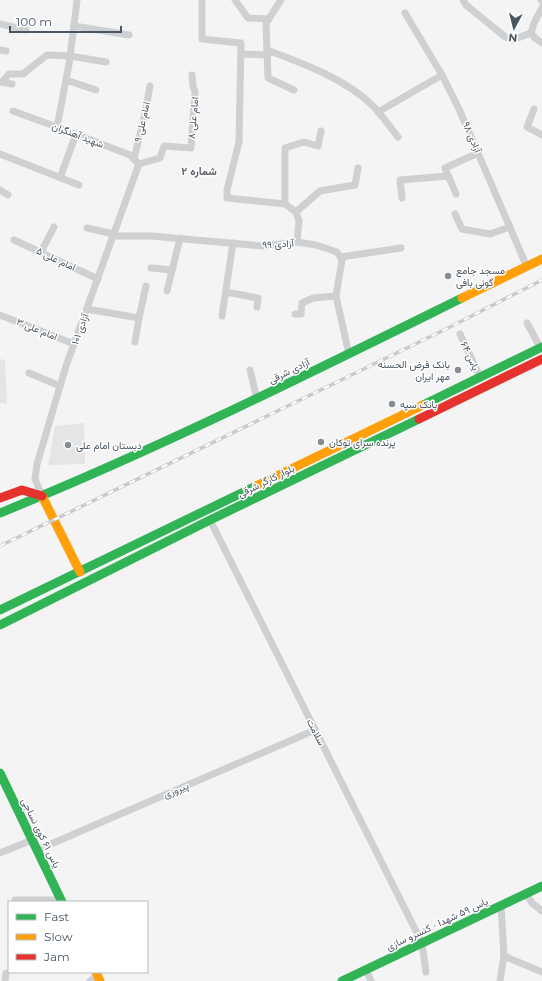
<svg xmlns="http://www.w3.org/2000/svg" width="542" height="981" font-family="Montserrat,Vazirmatn,sans-serif">
  <style>
    .education { fill: #e6e5e6 }
    .lines { fill: none; stroke-linecap: round; stroke-linejoin: round }
    .street { stroke: #ced0d2; stroke-width: 7 }
    .fast { stroke: #30b455; stroke-width: 9 }
    .slow { stroke: #ff9f0a; stroke-width: 9 }
    .jam { stroke: #e5322d; stroke-width: 9 }
    .rail-casing { stroke: #c9cacc; stroke-width: 3.5 }
    .rail { stroke: #fff; stroke-width: 2; stroke-dasharray: 6; stroke-linecap: butt }
    .poi-dot { fill: #868d94; stroke: #fff; stroke-width: 1.5 }
    .labels { text-anchor: middle; dominant-baseline: central; stroke-width: 3; stroke-linejoin: round; paint-order: stroke }
    .street-label { font-size: 10px; fill: #4a5661; stroke: #fff }
    .poi-label { font-size: 10px; fill: #4a5661; stroke: #fff; text-anchor: start }
    .neighbourhood-label { font-size: 11px; font-weight: bold; fill: #5f6368; stroke: #fff }
  </style>
  <rect width="100%" height="100%" fill="#f4f4f4"/>
  <!-- education -->
  <g class="education">
    <path d="M 0,359 L 5,360 L 7,404 L 0,403 Z"/>
    <path d="M 84,423 L 85,464 L 48,465 L 55,426 Z"/>
  </g>
  <g class="lines">
    <!-- street -->
    <g class="street">
      <path d="M 77,0 L 74,26 L 129,35"/>
      <path d="M 202,0 L 202,39 L 241,43 L 239,142 L 227,190 L 227,198 L 285,204 L 296,212 L 299,221 L 297,242"/>
      <path d="M 235,0 L 248,18 L 269,19"/>
      <path d="M 281,0 L 266,23 L 268,78 L 294,90"/>
      <path d="M 463,0 L 466,5 L 504,36 L 512,40 L 531,33"/>
      <path d="M 541,0 L 542,1"/>
      <path d="M 542,8 L 534,23 L 531,33 L 535,38 L 542,43"/>
      <path d="M 405,13 L 442,75 L 459,109 L 527,267"/>
      <path d="M 0,24 L 26,30"/>
      <path d="M 0,50 L 6,51"/>
      <path d="M 267,50 C 302,63 346,79 373,106 C 382,115 390,127 398,137"/>
      <path d="M 241,54 L 268,55"/>
      <path d="M 66,80 L 96,90"/>
      <path d="M 0,82 L 12,84"/>
      <path d="M 2,82 L 9,74 L 23,74 L 47,55 L 70,56 L 106,62"/>
      <path d="M 534,109 L 527,127 L 542,135"/>
      <path d="M 13,111 L 57,127 L 130,155 L 139,164"/>
      <path d="M 378,112 L 442,75"/>
      <path d="M 57,127 L 69,64 L 74,26"/>
      <path d="M 0,154 L 79,185"/>
      <path d="M 134,159 L 145,114 L 150,86"/>
      <path d="M 139,164 L 160,158 L 164,146 L 191,148 L 195,91 L 193,87 L 192,75"/>
      <path d="M 60,178 L 76,134"/>
      <path d="M 0,190 L 8,195"/>
      <path d="M 456,194 L 445,168 L 478,153"/>
      <path d="M 402,198 L 400,180 L 448,176"/>
      <path d="M 285,204 L 285,148 L 304,142 L 318,146 L 321,131"/>
      <path d="M 296,212 L 320,191 L 355,185 L 358,168"/>
      <path d="M 455,214 L 462,229 L 490,234 L 510,227"/>
      <path d="M 87,228 L 114,234"/>
      <path d="M 113,236 L 151,236 L 263,246 L 297,242 L 316,245 L 337,252 L 342,260 L 336,296 L 349,354"/>
      <path d="M 14,240 L 98,279"/>
      <path d="M 41,252 L 54,227"/>
      <path d="M 341,257 L 401,248"/>
      <path d="M 151,268 L 172,270"/>
      <path d="M 167,291 L 180,238"/>
      <path d="M 226,292 L 258,298 L 257,307"/>
      <path d="M 87,309 L 139,318 L 135,342"/>
      <path d="M 295,314 L 301,314 L 302,303 L 313,298 L 336,296"/>
      <path d="M 0,315 L 74,344"/>
      <path d="M 222,316 L 233,243"/>
      <path d="M 139,318 L 146,286"/>
      <path d="M 527,323 L 540,347"/>
      <path d="M 460,334 L 480,377"/>
      <path d="M 250,370 L 257,399"/>
      <path d="M 29,373 L 60,386"/>
      <path d="M 42,496 L 35,479 L 37,464 L 66,366 L 139,164"/>
      <path d="M 210,520 L 422,943 L 426,972"/>
      <path d="M 37,850 L 315,730"/>
      <path d="M 0,853 L 32,840"/>
      <path d="M 526,894 L 532,903 L 542,911"/>
      <path d="M 15,900 L 61,900"/>
      <path d="M 504,956 L 542,972"/>
      <path d="M 366,970 L 371,981"/>
      <path d="M 5,981 L 6,973"/>
      <path d="M 90,981 L 97,976"/>
      <path d="M 500,981 L 504,956 L 501,906"/>
    </g>
    <!-- fast -->
    <g class="fast">
      <path d="M 423,405 L 542,347"/>
      <path d="M 0,513 C 158,449 310,373 462,298"/>
      <path d="M 0,610 L 256,486"/>
      <path d="M 0,625 L 210,520 L 419,419"/>
      <path d="M 0,773 L 62,902"/>
      <path d="M 342,981 L 542,886"/>
    </g>
    <!-- slow -->
    <g class="slow">
      <path d="M 462,298 L 542,259"/>
      <path d="M 256,486 L 423,405"/>
      <path d="M 42,496 L 80,572"/>
      <path d="M 96,972 L 100,981"/>
    </g>
    <!-- jam -->
    <g class="jam">
      <path d="M 419,419 L 542,359"/>
      <path d="M 0,498 L 22,490 L 42,496"/>
    </g>
    <defs>
      <path id="rail" d="M 0,546 L 446,329 L 542,280"/>
    </defs>
    <!-- rail casing -->
    <use href="#rail" class="rail-casing"/>
    <!-- rail -->
    <use href="#rail" class="rail"/>
  </g>
  <!-- markers -->
  <g class="poi-dot">
    <circle cx="448" cy="276" r="4"/>
    <circle cx="458" cy="370" r="4"/>
    <circle cx="392" cy="404" r="4"/>
    <circle cx="321" cy="442" r="4"/>
    <circle cx="68" cy="445" r="4"/>
  </g>
  <g class="labels">
    <!-- street labels -->
    <g class="street-label">
      <text transform="translate(193 118) rotate(-85)">امام علی ۸</text>
      <text transform="translate(142 122) rotate(-77)">امام علی ۹</text>
      <text transform="translate(78 135) rotate(21)">شهید آهنگران</text>
      <text transform="translate(472 137) rotate(67)">آزادی ۹۸</text>
      <text transform="translate(278 244) rotate(-4)">آزادی ٩٩</text>
      <text transform="translate(56 259) rotate(25)">امام علی ۵</text>
      <text transform="translate(37 329) rotate(22)">امام علی ۳</text>
      <text transform="translate(80 329) rotate(-70)">آزادی ۱۰۱</text>
      <text transform="translate(470 356) rotate(65)">یاس ۶۴</text>
      <text transform="translate(289 371) rotate(-26)">آزادی شرقی</text>
      <text transform="translate(266 481) rotate(-26)">بلوار کارگر شرقی</text>
      <text transform="translate(316 732) rotate(63)">سلامت</text>
      <text transform="translate(176 790) rotate(-23)">پیروزی</text>
      <text transform="translate(41 833) rotate(64)">یاس ۶۱ کوی نساجی</text>
      <text transform="translate(437 924) rotate(-25)">یاس ۵۹ شهدا - کنسرو سازی</text>
    </g>
    <!-- poi labels -->
    <g class="poi-label">
      <text x="456" y="270">مسجد جامع<tspan x="456" dy="12">گونی بافی</tspan></text>
      <text x="450" y="364" text-anchor="end">بانک قرض الحسنه<tspan x="450" dy="12">مهر ایران</tspan></text>
      <text x="400" y="404">بانک سپه</text>
      <text x="329" y="442">پرنده سرای توکان</text>
      <text x="76" y="445">دبستان امام علی</text>
    </g>
    <!-- neighbourhood labels -->
    <g class="neighbourhood-label">
      <text x="199" y="171">شماره ۲</text>
    </g>
  </g>
  <!-- legend -->
  <rect x="8" y="901" width="140" height="72" fill="#ffffff" stroke="#b7bbc0"/>
  <rect x="16" y="914" width="20" height="6" fill="#30b455" stroke="#b7bbc0"/>
  <text x="44" y="921" font-size="12" fill="#4a5661">Fast</text>
  <rect x="16" y="934" width="20" height="6" fill="#ff9f0a" stroke="#b7bbc0"/>
  <text x="44" y="941" font-size="12" fill="#4a5661">Slow</text>
  <rect x="16" y="954" width="20" height="6" fill="#e5322d" stroke="#b7bbc0"/>
  <text x="44" y="961" font-size="12" fill="#4a5661">Jam</text>
  <!-- north arrow -->
  <g transform="translate(514 28) rotate(187)" stroke="#ffffff" stroke-width="3" paint-order="stroke">
  <path d="M0-3L7 15L0 10L-7 15Z" fill="#4a5661"/>
  <text y="-6" font-size="11" font-weight="bold" text-anchor="middle" fill="#4a5661">N</text>
  </g>
  <!-- scale -->
  <path d="M10 26v6h111v-6" fill="none" stroke="#4a5661" stroke-width="2"/>
  <text x="16" y="26" font-size="12" fill="#4a5661" stroke="#ffffff" stroke-width="3" paint-order="stroke">100 m</text>
</svg>
